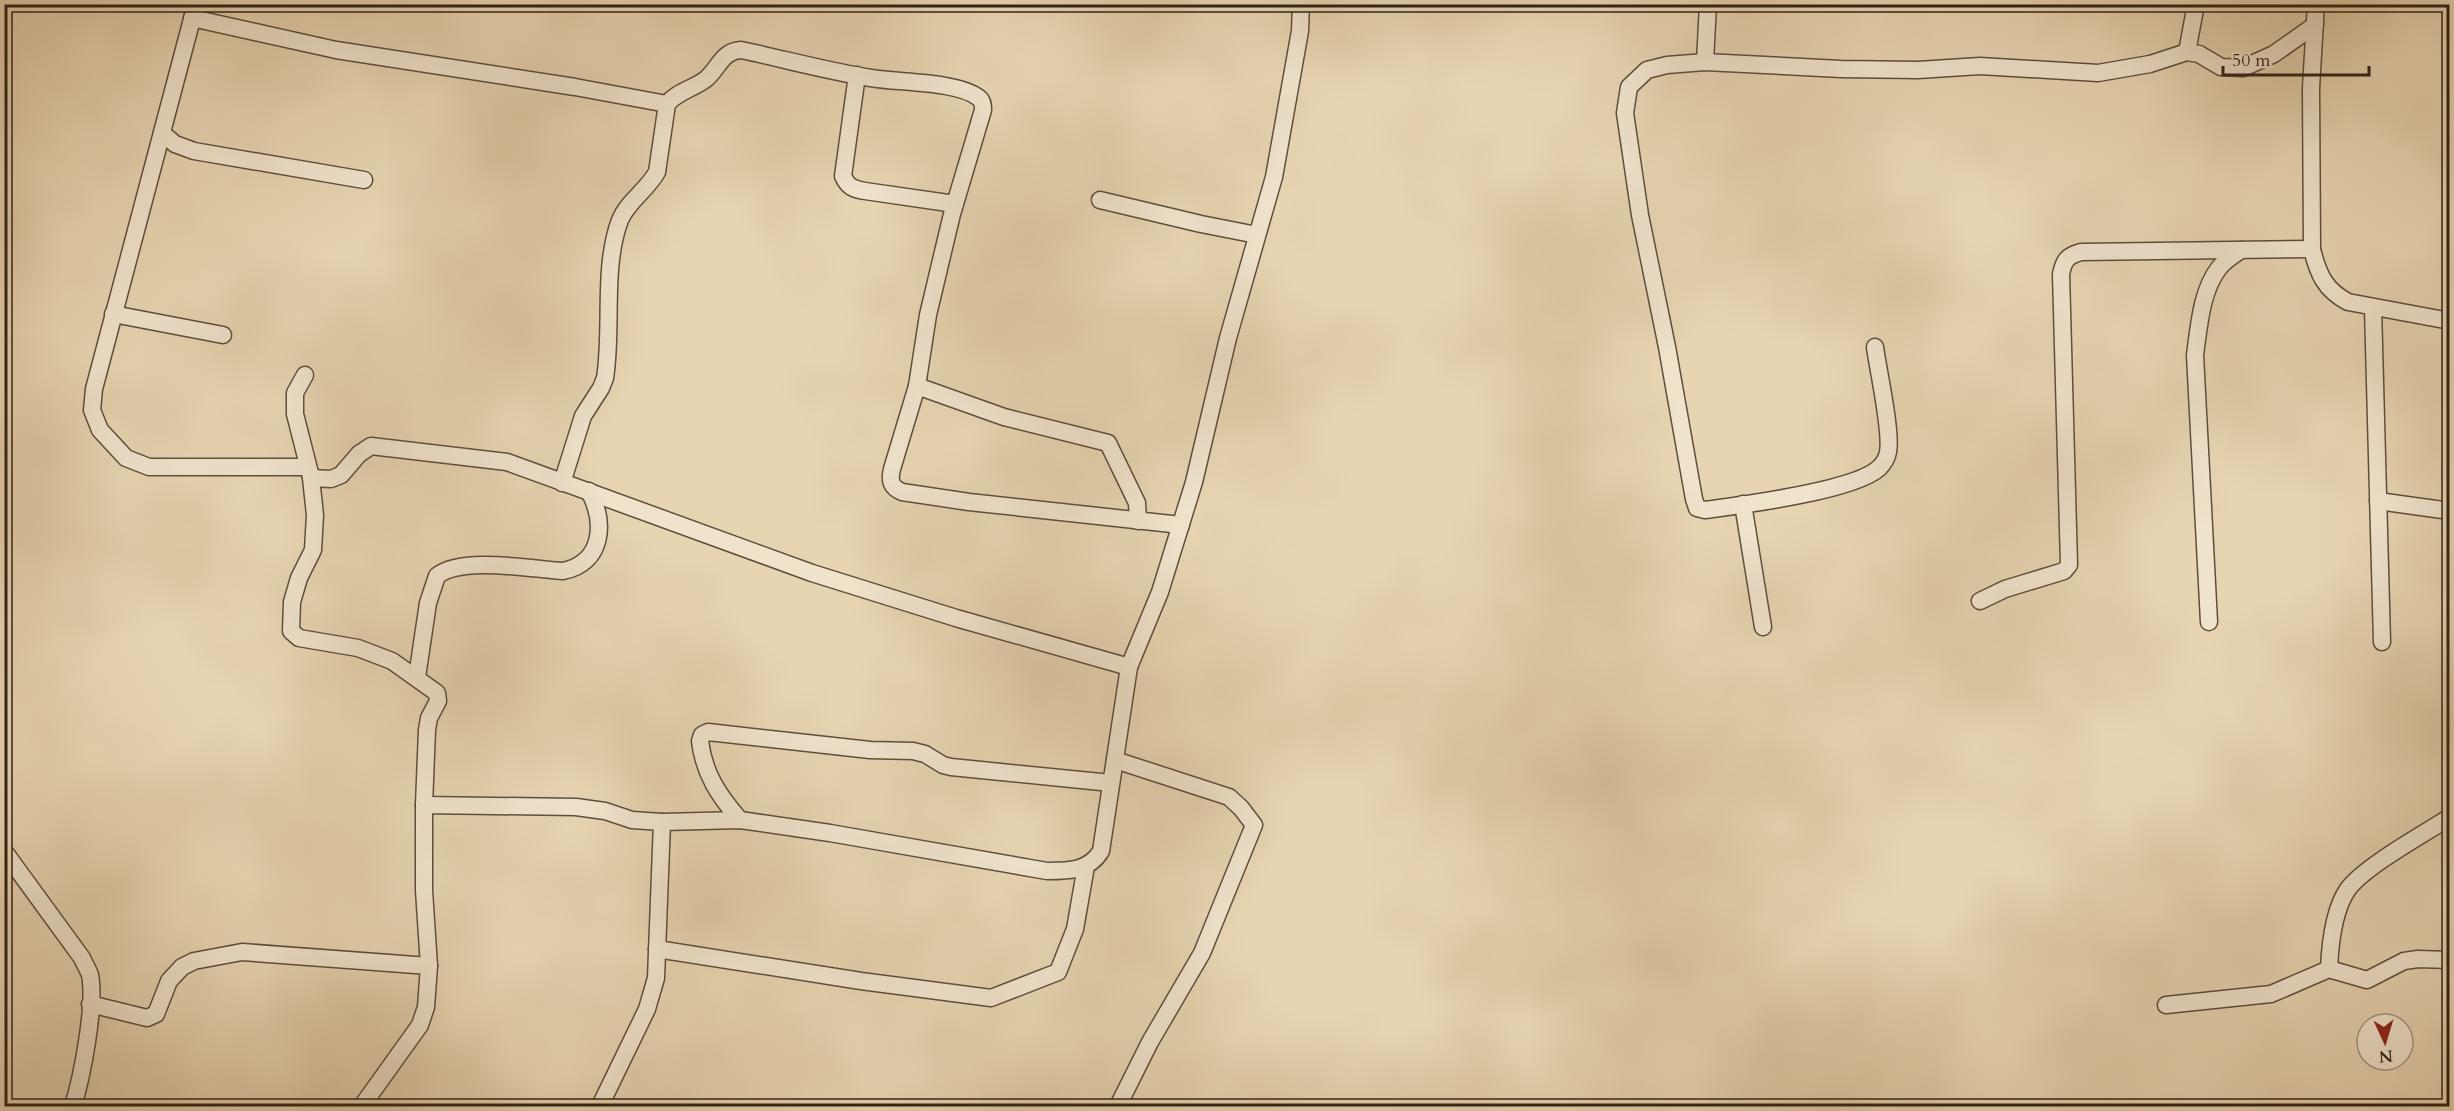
<svg xmlns="http://www.w3.org/2000/svg" width="2454" height="1111" font-family="Cardo,serif">
  <style>
    .lines { fill: none; stroke-linecap: round; stroke-linejoin: round }
    .minor-casing { stroke: #5d4f3e; stroke-width: 19 }
    .minor { stroke: #efe3cc; stroke-width: 16 }
  </style>
  <rect width="100%" height="100%" fill="#e7d4b1"/>
  <filter id="stains"><feTurbulence type="fractalNoise" baseFrequency=".00333" numOctaves="4"/><feColorMatrix values="0 0 0 0 .2 0 0 0 0 .09 0 0 0 0 .02 0 0 0 .5 -.17"/></filter>
  <radialGradient id="worn" r=".72"><stop offset=".6" stop-color="#630" stop-opacity="0"/><stop offset="1" stop-color="#630" stop-opacity=".3"/></radialGradient>
  <g class="lines">
    <defs>
      <g id="minor">
        <path d="M 196,4 L 94,389 L 92,410 L 100,430 L 126,458 L 149,467 L 307,467"/>
        <path d="M 2316,4 L 2311,88 L 2312,249 C 2318,274 2325,290 2348,302 L 2450,321"/>
        <path d="M 192,18 L 336,50 L 575,87 L 667,104 C 678,91 693,89 706,79 C 719,68 722,51 741,50 C 784,59 827,71 871,78 C 899,83 958,81 979,98 C 983,101 983,106 983,110 L 952,214 L 928,315 L 917,386 L 1004,417 L 1108,443 L 1137,503 L 1138,521"/>
        <path d="M 2187,52 L 2196,4"/>
        <path d="M 1705,62 L 1708,4"/>
        <path d="M 857,75 L 843,176 C 848,187 853,189 865,191 L 955,204"/>
        <path d="M 162,133 L 175,144 L 194,151 L 364,180"/>
        <path d="M 1100,200 L 1201,224 L 1257,235"/>
        <path d="M 2373,308 L 2382,642"/>
        <path d="M 113,314 L 223,335"/>
        <path d="M 1875,347 C 1878,370 1892,432 1888,452 C 1887,458 1883,464 1879,468 C 1854,491 1742,505 1705,510 L 1697,508 L 1694,499 L 1667,347 L 1640,215 L 1625,113 L 1629,87 L 1647,70 L 1667,65 L 1705,62 L 1841,69 L 1918,70 L 1980,66 L 2098,73 L 2150,64 L 2187,52 L 2199,54 L 2221,67 L 2243,68 L 2274,54 L 2315,25"/>
        <path d="M 305,375 L 295,393 L 295,414 L 311,477"/>
        <path d="M 917,386 L 892,469 C 889,481 891,487 902,492 L 969,502 L 1181,525"/>
        <path d="M 562,483 L 583,416 L 601,388 L 605,378 C 613,328 602,268 620,220 C 628,201 647,190 657,172 L 667,104"/>
        <path d="M 2378,501 L 2450,511"/>
        <path d="M 1743,504 L 1763,627"/>
        <path d="M 1980,601 L 2005,589 L 2064,571 L 2069,565 L 2061,274 C 2064,260 2067,256 2081,252 L 2312,249"/>
        <path d="M 2209,622 L 2195,355 C 2199,327 2201,291 2219,268 C 2224,261 2234,255 2241,250"/>
        <path d="M 417,677 L 428,603 L 437,576 C 461,556 531,569 563,571 C 603,563 606,523 589,491"/>
        <path d="M 1115,760 L 1229,797 L 1241,808 L 1254,825 L 1202,953 L 1150,1042 L 1118,1106"/>
        <path d="M 424,805 L 427,730 L 429,718 L 438,701 L 437,693 L 392,661 L 358,648 L 299,638 L 291,631 L 292,602 L 299,578 L 313,550 L 315,515 L 311,478 L 331,479 L 341,475 L 359,454 L 371,446 L 507,462 L 812,573 L 956,618 L 1129,667 L 1160,592 L 1194,482 L 1228,338 L 1274,177 L 1300,31 L 1301,4"/>
        <path d="M 740,820 C 719,796 704,774 700,741 L 702,735 L 708,732 L 870,750 L 913,751 L 925,754 L 943,765 L 951,767 L 1111,783"/>
        <path d="M 662,822 L 740,820 L 830,833 L 1047,871 C 1069,871 1089,871 1101,851 L 1129,667"/>
        <path d="M 4,851 L 82,958 C 84,963 88,969 90,975 C 96,1005 82,1077 73,1106"/>
        <path d="M 657,949 L 861,981 L 991,998 L 1058,972 L 1075,929 L 1086,866"/>
        <path d="M 2329,969 C 2330,945 2334,909 2348,889 C 2365,866 2424,834 2450,817"/>
        <path d="M 90,1004 L 147,1018 L 156,1014 L 169,981 L 182,967 L 194,961 L 242,952 L 429,966"/>
        <path d="M 2166,1005 L 2271,994 L 2329,969 L 2367,980 L 2404,961 L 2418,959 L 2450,960"/>
        <path d="M 362,1106 L 420,1025 L 426,1007 L 429,966 L 424,890 L 424,805 L 576,807 L 605,811 L 632,820 L 662,822 L 656,978 L 647,1009 L 600,1106"/>
      </g>
    </defs>
    <!-- minor casing -->
    <use href="#minor" class="minor-casing"/>
    <!-- minor -->
    <use href="#minor" class="minor"/>
  </g>
  <!-- margin -->
  <rect width="2454" height="1111" fill="none" stroke="#e7d4b1" stroke-width="24"/>
  <rect x="6" y="6" width="2442" height="1099" fill="none" stroke="#2f2317" stroke-width="3"/>
  <rect x="12" y="12" width="2430" height="1087" fill="none" stroke="#2f2317" stroke-width="1.5"/>
  <!-- north arrow -->
  <g transform="translate(2385 1042) rotate(176)"><circle r="28" fill="#efe3cc" stroke="#a29684" stroke-width="1.5"/>
  <path d="M0-4.5L10 22L0 15L-10 22Z" fill="#8f2418"/>
  <text y="-9" font-size="16" font-weight="bold" text-anchor="middle" fill="#2f2317">N</text>
  </g>
  <!-- scale -->
  <path d="M2223 66v9h146v-9" fill="none" stroke="#2f2317" stroke-width="3"/>
  <text x="2232" y="66" font-size="18" fill="#2f2317" stroke="#efe3cc" stroke-width="4.5" paint-order="stroke">50 m</text>
  <rect width="100%" height="100%" filter="url(#stains)"/>
  <rect width="100%" height="100%" fill="url(#worn)"/>
</svg>
